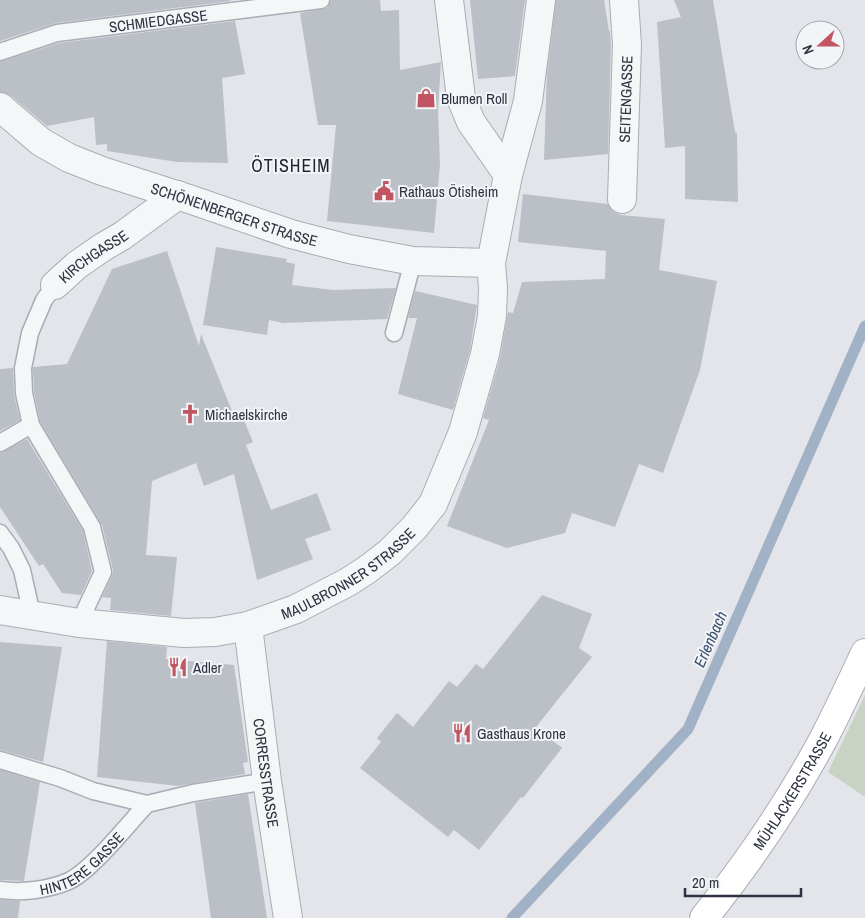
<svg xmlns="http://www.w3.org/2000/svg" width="865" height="918" font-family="'Archivo Narrow',sans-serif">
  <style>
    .green { fill: #c8d3c5 }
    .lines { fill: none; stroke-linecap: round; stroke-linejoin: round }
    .stream { stroke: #a2b2c6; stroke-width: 11 }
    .building { fill: #bbbfc6 }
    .service-casing { stroke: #a9acb4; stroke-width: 19 }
    .minor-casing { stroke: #a9acb4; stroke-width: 30 }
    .secondary-casing { stroke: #a9acb4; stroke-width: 30 }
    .service { stroke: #f5f6f8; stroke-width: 16 }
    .minor { stroke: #f5f6f8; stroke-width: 28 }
    .secondary { stroke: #fff; stroke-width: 28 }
    .labels { text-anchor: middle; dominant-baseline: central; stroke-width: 4; stroke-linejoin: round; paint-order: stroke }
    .street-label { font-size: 15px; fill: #2d3340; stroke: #f3f4f7 }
    .poi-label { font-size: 15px; fill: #2d3340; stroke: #f3f4f7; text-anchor: start }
    .water-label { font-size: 16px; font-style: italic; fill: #3b5170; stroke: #f3f4f7 }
    .quarter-label { font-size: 18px; letter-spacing: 1px; fill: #1f2431; stroke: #f3f4f7 }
  </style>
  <rect width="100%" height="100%" fill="#e3e5ea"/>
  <!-- green -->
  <path class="green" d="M 865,695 L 865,797 L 828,772 Z"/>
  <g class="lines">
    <!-- stream -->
    <path class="stream" d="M 512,918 L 688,729 L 865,326"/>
  </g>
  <!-- building -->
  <g class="building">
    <path d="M 0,0 L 230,0 L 231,1 L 56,23 L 0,41 Z"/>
    <path d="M 331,0 L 380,0 L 381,11 L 399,10 L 400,70 L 441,62 L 438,110 L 440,164 L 434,233 L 327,221 L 336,125 L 318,125 L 300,13 L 327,8 Z"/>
    <path d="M 470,0 L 525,0 L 515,76 L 478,79 Z"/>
    <path d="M 556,0 L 604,0 L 609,31 L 610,31 L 611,45 L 608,154 L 544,160 L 547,73 Z"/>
    <path d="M 674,0 L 713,0 L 735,132 L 737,133 L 738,202 L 685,199 L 685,146 L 665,148 L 657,22 L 681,17 Z"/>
    <path d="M 235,21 L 245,74 L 222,78 L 228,163 L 177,162 L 107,151 L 107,144 L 96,145 L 94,117 L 47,126 L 10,95 L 0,92 L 0,62 L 59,43 Z"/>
    <path d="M 523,194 L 608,204 L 613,212 L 621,215 L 665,219 L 659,270 L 717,281 L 700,370 L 663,473 L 639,464 L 615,527 L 572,513 L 565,533 L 507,548 L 447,526 L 489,420 L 483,418 L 500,358 L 508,312 L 513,313 L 522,282 L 605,279 L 606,251 L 518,242 Z"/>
    <path d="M 216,247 L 287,259 L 286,262 L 295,264 L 292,285 L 333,290 L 396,288 L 387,319 L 283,323 L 269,320 L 267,335 L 203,325 Z"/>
    <path d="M 167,251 L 199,346 L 201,334 L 234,416 L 241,413 L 253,442 L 246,445 L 271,510 L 317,493 L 331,530 L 305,539 L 313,559 L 257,580 L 234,474 L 204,486 L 196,463 L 152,481 L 146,555 L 177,557 L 171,616 L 110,610 L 111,598 L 102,597 L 112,576 L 113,570 L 102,525 L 40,421 L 34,392 L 33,369 L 33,367 L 67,364 L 112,269 Z"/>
    <path d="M 415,291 L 477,305 L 470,350 L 453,410 L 398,394 L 417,318 L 408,318 Z"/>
    <path d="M 13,368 L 14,395 L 20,420 L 0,431 L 0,369 Z"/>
    <path d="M 27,439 L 83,531 L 92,571 L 81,595 L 62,593 L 43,564 L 39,566 L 0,507 L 0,453 Z"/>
    <path d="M 542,595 L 592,614 L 579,648 L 592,657 L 536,727 L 562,748 L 523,798 L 521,797 L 479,850 L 454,830 L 448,837 L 360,768 L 381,742 L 377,738 L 397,713 L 413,727 L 449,681 L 457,687 L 476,664 L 483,669 Z"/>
    <path d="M 107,641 L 167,647 L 166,659 L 234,665 L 248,762 L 243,763 L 245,774 L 178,786 L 97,777 Z"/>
    <path d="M 0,642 L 62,647 L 43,762 L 0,750 Z"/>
    <path d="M 0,770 L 40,782 L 24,881 L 0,880 Z"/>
    <path d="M 248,794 L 267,918 L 211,918 L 195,803 Z"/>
    <path d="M 0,900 L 20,901 L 18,918 L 0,918 Z"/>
  </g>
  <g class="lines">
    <defs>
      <g id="service">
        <path id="s1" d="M 0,52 L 57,33 L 321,0"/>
        <path d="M 55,285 L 44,300 L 30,333 L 23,368 L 24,393 L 31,425 L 92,527 L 103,572 L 79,623"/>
        <path d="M 394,333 L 413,261"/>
        <path d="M 0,443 L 31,425"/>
        <path d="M 0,533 L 11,548 L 22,570 L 32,615"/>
        <path d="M 0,760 L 60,778 L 93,791 L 147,804 L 193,793 L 267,781"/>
        <path id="s2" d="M 0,890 C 22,893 48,890 69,881 C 92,870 128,824 147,804"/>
      </g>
      <g id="minor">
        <path d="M 449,0 L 461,98 L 471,122 L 508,175"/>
        <path id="s3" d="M 0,107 L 41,142 L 69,158 L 102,171 L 189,199 L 291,234 L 349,249 L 413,261 L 491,263"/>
        <path id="s4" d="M 622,199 L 627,45 L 624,0"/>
        <path id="s5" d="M 55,285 L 77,265 L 103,247 L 122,236 L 178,195"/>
        <path id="s6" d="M 0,610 L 79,623 L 184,633 L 215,632 L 248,626 L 296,609 L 348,582 L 368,569 L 390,552 L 414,528 L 433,504 L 463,432 L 485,354 L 492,316 L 493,288 L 491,263 L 508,175 L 528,101 L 541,0"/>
        <path id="s7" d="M 248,626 L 267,781 L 288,918"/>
      </g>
      <g id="secondary">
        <path id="s8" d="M 704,918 C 748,863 792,798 825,736 C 839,709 852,681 865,653"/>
      </g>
    </defs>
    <!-- service casing -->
    <use href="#service" class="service-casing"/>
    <!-- minor casing -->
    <use href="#minor" class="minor-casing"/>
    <!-- secondary casing -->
    <use href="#secondary" class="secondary-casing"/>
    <!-- service -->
    <use href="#service" class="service"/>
    <!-- minor -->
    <use href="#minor" class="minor"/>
    <!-- secondary -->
    <use href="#secondary" class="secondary"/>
  </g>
  <!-- icons -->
  <defs>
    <symbol id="shop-bare" viewBox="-9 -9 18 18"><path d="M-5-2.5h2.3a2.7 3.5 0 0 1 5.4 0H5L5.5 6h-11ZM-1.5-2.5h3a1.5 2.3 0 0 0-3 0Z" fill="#c15562" stroke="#f3f4f7" stroke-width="2.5" paint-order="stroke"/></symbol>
    <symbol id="civic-bare" viewBox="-9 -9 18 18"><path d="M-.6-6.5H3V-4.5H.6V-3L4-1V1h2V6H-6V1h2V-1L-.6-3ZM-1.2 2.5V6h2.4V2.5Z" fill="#c15562" stroke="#f3f4f7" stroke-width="2.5" paint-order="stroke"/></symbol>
    <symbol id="church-bare" viewBox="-9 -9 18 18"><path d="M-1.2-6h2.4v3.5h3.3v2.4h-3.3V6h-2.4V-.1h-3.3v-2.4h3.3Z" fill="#c15562" stroke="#f3f4f7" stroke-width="2.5" paint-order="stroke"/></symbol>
    <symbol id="restaurant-bare" viewBox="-9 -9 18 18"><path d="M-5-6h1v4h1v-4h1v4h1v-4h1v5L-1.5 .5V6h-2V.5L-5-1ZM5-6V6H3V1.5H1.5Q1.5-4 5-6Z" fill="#c15562" stroke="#f3f4f7" stroke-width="2.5" paint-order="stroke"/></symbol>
  </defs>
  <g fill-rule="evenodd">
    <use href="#shop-bare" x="412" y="84" width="28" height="28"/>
    <use href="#civic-bare" x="370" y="177" width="28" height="28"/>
    <use href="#church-bare" x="176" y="400" width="28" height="28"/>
    <use href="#restaurant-bare" x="164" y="653" width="28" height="28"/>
    <use href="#restaurant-bare" x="448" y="719" width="28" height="28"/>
  </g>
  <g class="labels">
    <!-- street labels -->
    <g class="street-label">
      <text stroke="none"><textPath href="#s1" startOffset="162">SCHMIEDGASSE</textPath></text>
      <text stroke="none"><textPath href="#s4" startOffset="100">SEITENGASSE</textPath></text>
      <text stroke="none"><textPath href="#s3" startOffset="261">SCHÖNENBERGER STRASSE</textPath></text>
      <text stroke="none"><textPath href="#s5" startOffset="48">KIRCHGASSE</textPath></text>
      <text stroke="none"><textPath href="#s6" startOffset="364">MAULBRONNER STRASSE</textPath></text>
      <text stroke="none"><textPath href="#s7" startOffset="148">CORRESSTRASSE</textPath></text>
      <text stroke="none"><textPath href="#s8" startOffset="155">MÜHLACKERSTRASSE</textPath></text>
      <text stroke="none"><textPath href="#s2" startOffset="90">HINTERE GASSE</textPath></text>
    </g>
    <!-- poi labels -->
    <g class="poi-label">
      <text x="441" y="98">Blumen Roll</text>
      <text x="399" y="191">Rathaus Ötisheim</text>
      <text x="205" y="414">Michaelskirche</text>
      <text x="193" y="667">Adler</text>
      <text x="477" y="733">Gasthaus Krone</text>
    </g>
    <!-- water labels -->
    <g class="water-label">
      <text transform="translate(710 639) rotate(-66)">Erlenbach</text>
    </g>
    <!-- quarter labels -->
    <g class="quarter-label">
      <text x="291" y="165">ÖTISHEIM</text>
    </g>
  </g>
  <!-- north arrow -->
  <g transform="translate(820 45) rotate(249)"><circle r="24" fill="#f3f4f7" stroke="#a4a7ae"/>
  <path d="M0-4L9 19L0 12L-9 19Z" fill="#c15562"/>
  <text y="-8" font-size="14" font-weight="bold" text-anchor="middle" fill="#2d3340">N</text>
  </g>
  <!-- scale -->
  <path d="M685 888v8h116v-8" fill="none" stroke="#2d3340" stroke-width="2.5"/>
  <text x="692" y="888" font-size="15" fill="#2d3340" stroke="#f3f4f7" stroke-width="4" paint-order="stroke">20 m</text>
</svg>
